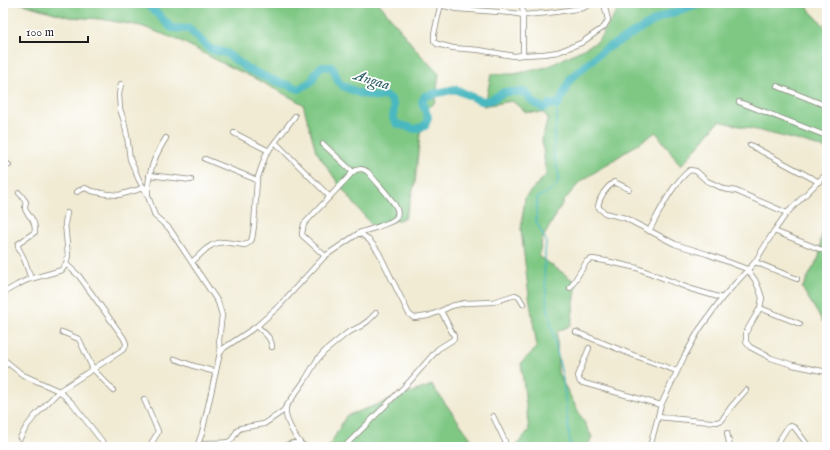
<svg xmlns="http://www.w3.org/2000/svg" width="830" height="450" font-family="'IM FELL English',serif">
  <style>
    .green { fill: #7fc884; stroke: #4e7250 }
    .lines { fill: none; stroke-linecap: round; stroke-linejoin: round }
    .stream { stroke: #49b8c0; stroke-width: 1.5 }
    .river { stroke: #49b8c0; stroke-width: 8 }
    .minor-casing { stroke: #868478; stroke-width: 6 }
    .minor { stroke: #fff; stroke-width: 4.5 }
    .labels { text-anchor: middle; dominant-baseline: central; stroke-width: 3.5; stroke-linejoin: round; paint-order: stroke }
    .water-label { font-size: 15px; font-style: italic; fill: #306266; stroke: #fff }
  </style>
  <rect width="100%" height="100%" fill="#fff"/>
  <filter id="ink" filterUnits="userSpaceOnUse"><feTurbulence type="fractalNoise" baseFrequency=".025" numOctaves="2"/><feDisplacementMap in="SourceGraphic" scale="8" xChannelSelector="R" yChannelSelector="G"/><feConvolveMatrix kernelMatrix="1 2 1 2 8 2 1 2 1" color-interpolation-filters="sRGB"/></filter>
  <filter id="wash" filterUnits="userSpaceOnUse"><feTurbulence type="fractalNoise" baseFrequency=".012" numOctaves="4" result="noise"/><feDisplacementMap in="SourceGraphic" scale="16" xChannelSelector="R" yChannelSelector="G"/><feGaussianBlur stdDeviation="0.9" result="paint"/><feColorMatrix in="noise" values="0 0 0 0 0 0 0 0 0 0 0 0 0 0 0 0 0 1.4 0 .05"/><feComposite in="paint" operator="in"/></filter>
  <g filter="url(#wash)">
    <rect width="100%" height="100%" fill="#f1ebd4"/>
    <!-- green -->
    <g class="green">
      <path d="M 19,3 L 379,3 L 418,52 L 439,74 L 435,102 L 428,109 L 420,134 L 415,183 L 405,218 L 373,227 L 340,186 L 316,151 L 303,104 L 254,78 L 218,61 L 181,41 L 141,26 L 100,19 L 69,17 Z"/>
      <path d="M 629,3 L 805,3 L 811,12 L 827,29 L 827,149 L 793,139 L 719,121 L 681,166 L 656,132 L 580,182 L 563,202 L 542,240 L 539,256 L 577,283 L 571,325 L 557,332 L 558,373 L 592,437 L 587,447 L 515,447 L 529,430 L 521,363 L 537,347 L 529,296 L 521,230 L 525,197 L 546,175 L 542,140 L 548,118 L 543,113 L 526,112 L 512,101 L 483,106 L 486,100 L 491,74 L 514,74 L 547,67 L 597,42 L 620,7 Z"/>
      <path d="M 827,187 L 827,321 L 823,322 L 802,288 L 819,257 Z"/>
      <path d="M 432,385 L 477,447 L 329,447 L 346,416 Z"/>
    </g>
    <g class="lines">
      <!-- stream -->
      <path class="stream" d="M 558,105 L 553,150 L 559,177 L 556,187 L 537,198 L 536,221 L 546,241 L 544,268 L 547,304 L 563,380 L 570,443 L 569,447"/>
      <!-- river -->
      <path class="river" d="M 146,3 L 172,28 L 189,29 L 210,49 L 226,53 L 248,69 L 270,79 L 299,89 L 312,81 L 316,72 L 321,67 L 331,67 L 334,70 L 338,81 L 343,86 L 359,93 L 377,97 L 384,96 L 390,98 L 394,106 L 393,118 L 397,124 L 415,129 L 425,126 L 428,117 L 422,102 L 425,96 L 455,89 L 481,101 L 491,100 L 504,92 L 525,92 L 533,102 L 543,108 L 548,106 L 550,104 L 558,105 L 571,78 L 604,50 L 661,17 L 700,3"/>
    </g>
  </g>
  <g filter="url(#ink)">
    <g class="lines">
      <defs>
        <g id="minor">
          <path d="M 437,3 L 440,5 L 457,9 L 513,13 L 523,15 L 548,13 L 583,8 L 593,3"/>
          <path d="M 441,3 L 434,34 L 434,41 L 437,44 L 453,48 L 479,50 L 514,56 L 523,55 L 544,54 L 558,52 L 581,43 L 604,27 L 608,20 L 604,3"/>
          <path d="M 522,3 L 523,15 L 523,55"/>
          <path d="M 121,84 L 119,94 L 120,109 L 124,121 L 127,136 L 130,159 L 139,180 L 148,196 L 155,216 L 169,228 L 218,302 L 222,315 L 219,340 L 220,353 L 202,433 L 197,447"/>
          <path d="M 777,86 L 827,106"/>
          <path d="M 739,102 L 827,136"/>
          <path d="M 234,133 L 269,151"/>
          <path d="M 275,142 L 330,197"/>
          <path d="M 323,144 L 353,172"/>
          <path d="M 750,145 L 819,182"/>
          <path d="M 205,159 L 257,180"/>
          <path d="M 3,161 L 9,165"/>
          <path d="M 149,175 L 191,180"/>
          <path d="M 629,189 L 614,182 C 606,188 600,196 598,206 L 600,209 L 605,213 L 625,218 L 675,244 L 707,254 L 747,269 L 755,280 L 759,289 L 762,298 L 760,308 L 746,332 L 746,342 L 750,347 L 771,358 L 793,365 L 827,372"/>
          <path d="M 77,192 L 78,191 L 85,188 L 92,191 L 107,194 L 119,195 L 137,190 L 144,187"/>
          <path d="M 19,193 L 21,195 L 26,202 C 23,211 27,212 32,219 C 34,222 35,228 35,232 L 18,244 L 18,247 L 25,261 L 31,279"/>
          <path d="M 148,194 C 147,173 155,155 166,138"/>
          <path d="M 649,231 C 660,211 672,184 690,170 L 696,171 L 707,181 L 716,185 L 724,189 L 736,191 L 787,213"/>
          <path d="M 774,231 L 827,252"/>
          <path d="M 325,256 L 302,235 C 302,231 303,228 304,224 L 353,172 C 358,168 363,168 368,172 C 375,181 393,199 397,209 C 398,212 398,215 396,218 C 391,224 367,230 359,233"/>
          <path d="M 192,262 L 206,249 L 212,245 L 218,243 L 224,242 L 245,245 L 250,242 L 252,239 L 254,226 L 257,180 L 266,154 L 295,116"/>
          <path d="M 755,262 L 797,279"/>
          <path d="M 570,288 L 587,261 L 592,259 L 606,261 L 637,268 L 691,289 L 722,298"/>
          <path d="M 3,293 L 17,285 L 27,280 L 62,270 L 66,264 L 68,256 L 65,223 L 67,213"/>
          <path d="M 760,308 L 800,324"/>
          <path d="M 257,326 C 263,332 272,338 272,347"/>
          <path d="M 62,332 L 79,339 L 93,369 L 113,390"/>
          <path d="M 576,332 L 633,355 L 677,371"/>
          <path d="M 589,348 L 578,376 L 580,382 L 661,405"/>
          <path d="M 220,353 L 224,348 L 257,326 L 278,307 L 325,256 L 359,233 C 368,237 374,245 379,253 L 409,314 L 414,318 L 428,316 L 441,311 L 451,306 L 465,303 L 493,302 L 515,295 L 519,297 L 523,304"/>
          <path d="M 3,359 L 23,375 L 59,391 L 73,404 L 105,445 L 110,447"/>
          <path d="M 175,359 L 194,366 L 216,372"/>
          <path d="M 3,368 L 8,363"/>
          <path d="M 144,399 L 158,431 L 157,434 L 149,447"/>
          <path d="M 286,407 C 286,410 285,412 286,414 C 287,423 296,438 301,444"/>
          <path d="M 493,416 L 505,441 L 506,447"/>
          <path d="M 658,417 L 711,422 L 717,422 L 722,420 L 731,407 L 746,390"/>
          <path d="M 727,433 L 730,447"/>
          <path d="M 20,438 L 27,426 L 35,416 L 59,391 L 121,351 C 128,346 127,344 123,337 L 79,276 L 66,264"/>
          <path d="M 198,447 C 210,439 217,445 228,442 C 235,440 233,432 241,428 L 264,424 L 283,411 L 305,380 L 317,360 L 324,352 L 347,333 L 361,326 L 368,321 L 376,313"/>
          <path d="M 283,447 C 291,442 299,442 306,447"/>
          <path d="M 344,447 L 410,381 L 438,349 L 454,339 L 454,336 L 441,311"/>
          <path d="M 650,447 L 661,405 L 684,357 L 699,330 L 722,298 L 755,262 L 774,231 L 787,213 L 827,173"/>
          <path d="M 775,447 L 787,428 L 791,426 L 795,428 L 809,447"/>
        </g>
      </defs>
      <!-- minor casing -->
      <use href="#minor" class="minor-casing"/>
      <!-- minor -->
      <use href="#minor" class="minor"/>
    </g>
  </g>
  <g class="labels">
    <!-- water labels -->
    <g class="water-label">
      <text transform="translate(372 80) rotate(17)">Angaa</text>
    </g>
  </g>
  <!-- margin -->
  <rect width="830" height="450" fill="none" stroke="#fff" stroke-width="16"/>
  <!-- scale -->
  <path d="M20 36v6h68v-6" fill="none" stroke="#1c1c1c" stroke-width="2"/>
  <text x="26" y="36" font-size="12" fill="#1c1c1c" stroke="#ffffff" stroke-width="3" paint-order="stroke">100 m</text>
</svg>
